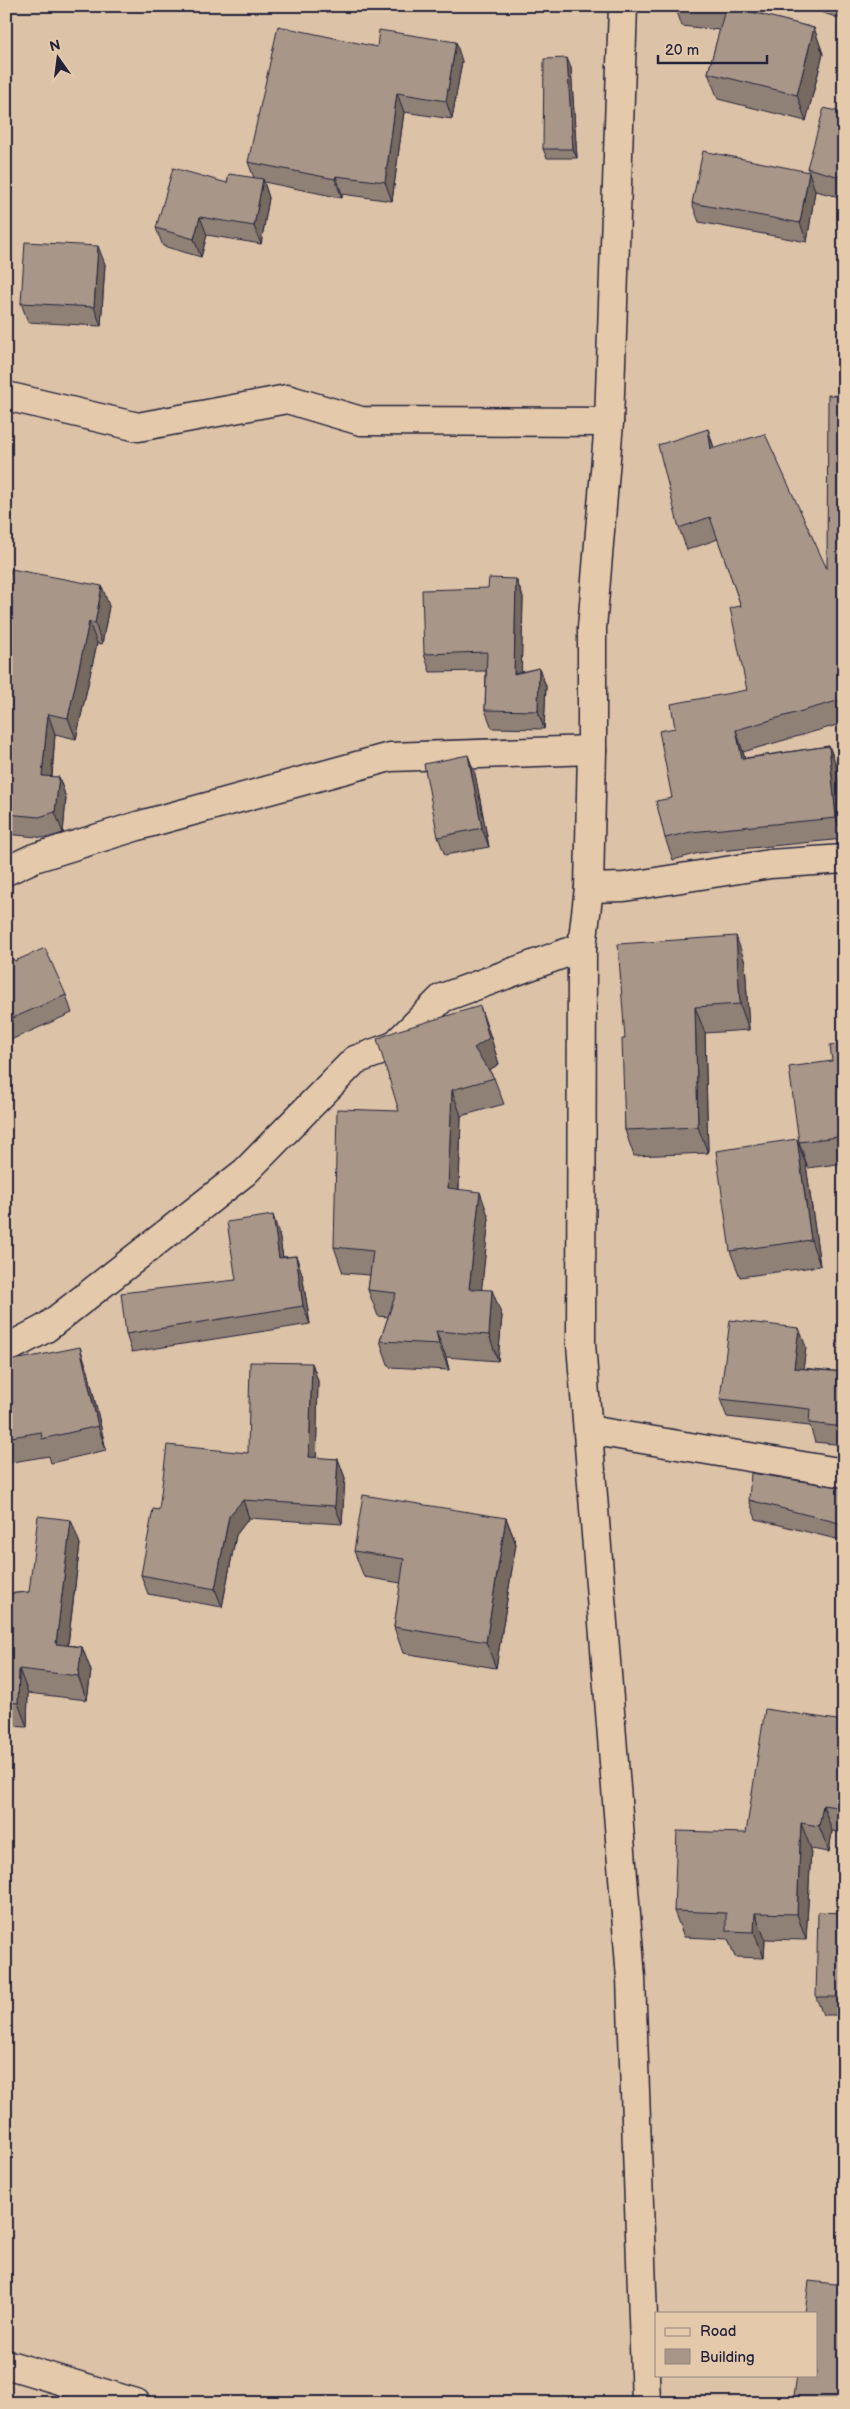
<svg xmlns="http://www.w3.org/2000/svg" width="850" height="2409" font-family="'Balsamiq Sans',sans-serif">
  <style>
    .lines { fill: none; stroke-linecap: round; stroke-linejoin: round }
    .street-casing { stroke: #22223b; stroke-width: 31 }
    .secondary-casing { stroke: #22223b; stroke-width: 31 }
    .street { stroke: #e4c9ab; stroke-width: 28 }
    .secondary { stroke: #e4c9ab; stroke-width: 28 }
    .wall { fill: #908176; stroke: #22223b }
    .shaded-wall { fill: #766960; stroke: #22223b }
    .building { fill: #a89689; stroke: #22223b }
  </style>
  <rect width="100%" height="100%" fill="#dcc2a7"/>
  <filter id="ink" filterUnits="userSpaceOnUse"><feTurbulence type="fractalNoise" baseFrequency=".02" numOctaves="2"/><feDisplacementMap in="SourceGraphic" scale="10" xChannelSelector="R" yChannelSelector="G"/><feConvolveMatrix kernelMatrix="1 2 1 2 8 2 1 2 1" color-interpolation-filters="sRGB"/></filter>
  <g filter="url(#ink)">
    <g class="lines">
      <defs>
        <g id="street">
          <path d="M 6,396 L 138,427 L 287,399 L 361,421 L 609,422"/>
          <path d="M 6,871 L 34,858 L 141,825 L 390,757 L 592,750"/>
          <path d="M 589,888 L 624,887 L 770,864 L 844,859"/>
          <path d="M 6,1349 L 46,1328 L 245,1172 L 355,1060 L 394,1046 L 442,998 L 582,947"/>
          <path d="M 589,1430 L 844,1473"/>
          <path d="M 6,2364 L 136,2403"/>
        </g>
        <path id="secondary" d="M 623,6 L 609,422 L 592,628 L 592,750 L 589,888 L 582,947 L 581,1344 L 631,1978 L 646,2403"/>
      </defs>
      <!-- street casing -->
      <use href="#street" class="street-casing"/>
      <!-- secondary casing -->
      <use href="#secondary" class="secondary-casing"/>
      <!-- street -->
      <use href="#street" class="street"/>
      <!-- secondary -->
      <use href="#secondary" class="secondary"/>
    </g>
    <!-- wall -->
    <g class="wall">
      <path d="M 675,6 L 763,6 L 762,15 L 814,28 L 823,54 L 806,121 L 718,99 L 708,73 L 720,30 L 682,26 Z"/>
      <path d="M 819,6 L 844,6 L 844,20 L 821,12 Z"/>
      <path d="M 377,47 L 462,61 L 452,119 L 404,112 L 392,201 L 342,194 L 342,198 L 264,182 L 269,198 L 261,244 L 207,235 L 201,257 L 163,246 L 156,228 L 227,183 L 254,178 L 248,162 Z"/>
      <path d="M 571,68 L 577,158 L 547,158 L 543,149 Z"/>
      <path d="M 844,113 L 844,198 L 815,191 L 807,242 L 699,222 L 692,203 L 809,172 L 807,168 Z"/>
      <path d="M 105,264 L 101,326 L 28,322 L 21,303 Z"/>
      <path d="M 844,396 L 844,723 L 743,752 L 745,758 L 829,746 L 837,767 L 844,839 L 699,853 L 673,860 L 665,838 L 672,798 L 675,728 L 747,690 L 741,606 L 718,539 L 687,550 L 679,528 L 708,429 L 714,448 L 827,569 Z"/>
      <path d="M 516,579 L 523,597 L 521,672 L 539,668 L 546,686 L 544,729 L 492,728 L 485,710 L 486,671 L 430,672 L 424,654 L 488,588 Z"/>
      <path d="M 6,594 L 109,606 L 102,644 L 97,643 L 76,739 L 55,734 L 52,777 L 59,777 L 66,798 L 63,833 L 47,838 L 6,834 Z"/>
      <path d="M 475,774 L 489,847 L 445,855 L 438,837 Z"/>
      <path d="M 6,953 L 15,961 L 66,995 L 72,1013 L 6,1042 Z"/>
      <path d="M 745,962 L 749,1030 L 705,1033 L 708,1153 L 634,1156 L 625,1130 L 625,1039 Z"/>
      <path d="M 489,1032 L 499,1064 L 489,1070 L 494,1078 L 504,1104 L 461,1116 L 459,1189 L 489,1218 L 481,1290 L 502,1316 L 498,1361 L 446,1357 L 449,1370 L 389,1367 L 380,1341 L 388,1317 L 378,1316 L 368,1290 L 370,1275 L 343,1273 L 334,1247 L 399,1111 Z"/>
      <path d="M 844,1043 L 844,1163 L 808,1168 L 799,1142 L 832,1061 Z"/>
      <path d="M 806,1165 L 820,1266 L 740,1277 L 730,1251 Z"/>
      <path d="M 279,1234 L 283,1257 L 296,1256 L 302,1274 L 310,1324 L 132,1352 L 126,1334 L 236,1280 Z"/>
      <path d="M 806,1347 L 803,1368 L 844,1372 L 844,1445 L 815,1442 L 810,1426 L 727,1417 L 720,1399 Z"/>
      <path d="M 6,1361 L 88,1371 L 106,1450 L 51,1463 L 49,1456 L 6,1463 Z"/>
      <path d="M 312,1363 L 318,1381 L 316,1458 L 338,1459 L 345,1478 L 342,1524 L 249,1518 L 236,1535 L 222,1607 L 148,1594 L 141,1575 L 159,1510 L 248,1453 Z"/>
      <path d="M 844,1488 L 844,1541 L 756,1519 L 749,1500 Z"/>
      <path d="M 506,1518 L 516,1544 L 496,1668 L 403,1653 L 394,1627 L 401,1583 L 364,1577 L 354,1551 Z"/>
      <path d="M 80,1544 L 68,1645 L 82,1647 L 91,1671 L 87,1700 L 28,1693 L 27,1727 L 6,1726 L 6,1594 L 29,1592 Z"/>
      <path d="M 844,1721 L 844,1833 L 832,1831 L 829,1852 L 811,1849 L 806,1940 L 765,1939 L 764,1958 L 735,1957 L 728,1939 L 684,1937 L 674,1911 L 746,1833 Z"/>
      <path d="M 844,1913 L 844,2015 L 823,2015 L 816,1997 Z"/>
    </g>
    <!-- shaded-wall -->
    <g class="shaded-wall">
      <path d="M 752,6 L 763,6 L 759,34 L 751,11 Z"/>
      <path d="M 814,28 L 823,54 L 806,121 L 797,95 Z"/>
      <path d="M 456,42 L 462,61 L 452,119 L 446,101 Z"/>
      <path d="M 567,58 L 571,68 L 577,158 L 573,149 Z"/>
      <path d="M 397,93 L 404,112 L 392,201 L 385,182 Z"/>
      <path d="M 809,172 L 815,191 L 807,242 L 800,223 Z"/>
      <path d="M 336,176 L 342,194 L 342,198 L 335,179 Z"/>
      <path d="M 263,179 L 269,198 L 261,244 L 254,226 Z"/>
      <path d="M 200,217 L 207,235 L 201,257 L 194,239 Z"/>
      <path d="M 98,246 L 105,264 L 101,326 L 94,307 Z"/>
      <path d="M 708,429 L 715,451 L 711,449 Z"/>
      <path d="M 516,579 L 523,597 L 521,693 L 514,674 Z"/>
      <path d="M 102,586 L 109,606 L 102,644 L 95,623 Z"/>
      <path d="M 89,622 L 97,643 L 76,739 L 68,718 Z"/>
      <path d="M 539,668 L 546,686 L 544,729 L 538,711 Z"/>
      <path d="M 48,714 L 55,734 L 50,796 L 42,776 Z"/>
      <path d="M 736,730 L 743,752 L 750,780 L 742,759 Z"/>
      <path d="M 829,746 L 837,767 L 844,839 L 836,818 Z"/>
      <path d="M 468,755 L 475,774 L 489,847 L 482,828 Z"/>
      <path d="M 59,777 L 66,798 L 63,833 L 55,812 Z"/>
      <path d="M 736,936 L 745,962 L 749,1030 L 740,1004 Z"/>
      <path d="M 480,1006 L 489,1032 L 499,1064 L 483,1074 L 474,1048 Z"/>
      <path d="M 695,1007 L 705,1033 L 708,1153 L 698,1127 Z"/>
      <path d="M 452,1090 L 461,1116 L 458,1214 L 448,1188 Z"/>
      <path d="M 797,1139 L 806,1165 L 820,1266 L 811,1240 Z"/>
      <path d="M 480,1192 L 489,1218 L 479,1315 L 469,1289 Z"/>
      <path d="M 273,1215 L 279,1234 L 286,1276 L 279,1258 Z"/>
      <path d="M 296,1256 L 302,1274 L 310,1324 L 303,1306 Z"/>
      <path d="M 492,1290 L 502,1316 L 498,1361 L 489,1335 Z"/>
      <path d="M 799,1328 L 806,1347 L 801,1386 L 794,1368 Z"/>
      <path d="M 436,1331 L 446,1357 L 449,1370 L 439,1344 Z"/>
      <path d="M 80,1347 L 88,1371 L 106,1450 L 98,1426 Z"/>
      <path d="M 312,1363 L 318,1381 L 316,1476 L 309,1457 Z"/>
      <path d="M 338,1459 L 345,1478 L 342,1524 L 335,1506 Z"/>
      <path d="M 243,1500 L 249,1518 L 236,1535 L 222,1607 L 215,1589 L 229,1516 Z"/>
      <path d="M 506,1518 L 516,1544 L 496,1668 L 486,1642 Z"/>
      <path d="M 71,1520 L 80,1544 L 65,1668 L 56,1644 Z"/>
      <path d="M 82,1647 L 91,1671 L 87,1700 L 78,1676 Z"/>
      <path d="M 19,1669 L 28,1693 L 27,1727 L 18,1703 Z"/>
      <path d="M 823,1805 L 832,1831 L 829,1852 L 819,1826 Z"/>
      <path d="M 801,1823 L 811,1849 L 806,1940 L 797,1914 Z"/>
      <path d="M 755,1913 L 765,1939 L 764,1958 L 754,1932 Z"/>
    </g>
    <!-- building -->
    <g class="building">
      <path d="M 704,6 L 726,6 L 725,8 Z"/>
      <path d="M 726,6 L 729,6 L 814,28 L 797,95 L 708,73 Z"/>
      <path d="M 729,6 L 752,6 L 751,11 Z"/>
      <path d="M 278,26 L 377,47 L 379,30 L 456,42 L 446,101 L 397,93 L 385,182 L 336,176 L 335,179 L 248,162 Z"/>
      <path d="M 567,58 L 573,149 L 543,149 L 544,59 Z"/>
      <path d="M 824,108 L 844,113 L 844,178 L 807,168 Z"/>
      <path d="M 703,151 L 809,172 L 800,223 L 692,203 Z"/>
      <path d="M 173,168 L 227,183 L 229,174 L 263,179 L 254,226 L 200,217 L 194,239 L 156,228 Z"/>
      <path d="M 25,242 L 98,246 L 94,307 L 21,303 Z"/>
      <path d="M 828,395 L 844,396 L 844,699 L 736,730 L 742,759 L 829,746 L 836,818 L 691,832 L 665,838 L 656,801 L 672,798 L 659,731 L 675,728 L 671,704 L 747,690 L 730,608 L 741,606 L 710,517 L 679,528 L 658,445 L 708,429 L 711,449 L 765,434 L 827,569 Z"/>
      <path d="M 11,569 L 102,586 L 95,623 L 89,622 L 68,718 L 48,714 L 42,776 L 59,777 L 55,812 L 39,817 L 6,814 L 6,594 Z"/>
      <path d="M 489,578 L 516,579 L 514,674 L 539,668 L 538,711 L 485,710 L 487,652 L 424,654 L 422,590 L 488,588 Z"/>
      <path d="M 468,755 L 482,828 L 438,837 L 424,764 Z"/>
      <path d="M 736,936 L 740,1004 L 695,1007 L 698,1127 L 625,1130 L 622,1039 L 625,1039 L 618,944 Z"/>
      <path d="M 45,948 L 66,995 L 6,1021 L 6,953 L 15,961 Z"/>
      <path d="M 480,1006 L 489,1038 L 474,1048 L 494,1078 L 452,1090 L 448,1188 L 480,1192 L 469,1289 L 492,1290 L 489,1335 L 436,1331 L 439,1344 L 380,1341 L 396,1293 L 368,1290 L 373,1251 L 334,1247 L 337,1109 L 399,1111 L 377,1039 L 396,1031 Z"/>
      <path d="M 844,1043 L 844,1136 L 799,1142 L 789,1067 L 832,1061 L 830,1045 Z"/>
      <path d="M 797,1139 L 811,1240 L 730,1251 L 716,1151 Z"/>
      <path d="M 273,1215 L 279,1258 L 296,1256 L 303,1306 L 126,1334 L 121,1293 L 236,1280 L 227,1222 Z"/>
      <path d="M 730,1320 L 799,1328 L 794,1368 L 844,1372 L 844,1427 L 809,1423 L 810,1409 L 720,1399 Z"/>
      <path d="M 80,1347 L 98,1426 L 42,1439 L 41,1432 L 6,1438 L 6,1361 L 25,1358 Z"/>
      <path d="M 250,1362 L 312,1363 L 309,1457 L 338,1459 L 335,1506 L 243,1500 L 229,1516 L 215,1589 L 141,1575 L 153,1509 L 159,1510 L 167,1445 L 248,1453 Z"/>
      <path d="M 751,1473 L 844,1488 L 843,1524 L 749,1500 Z"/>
      <path d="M 363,1495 L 506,1518 L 486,1642 L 394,1627 L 404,1559 L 354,1551 Z"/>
      <path d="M 38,1516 L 71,1520 L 56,1644 L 82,1647 L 78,1676 L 19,1669 L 18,1703 L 6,1702 L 6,1594 L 29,1592 Z"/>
      <path d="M 765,1709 L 844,1721 L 844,1808 L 823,1805 L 819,1826 L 801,1823 L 797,1914 L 755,1913 L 754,1932 L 726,1931 L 726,1913 L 674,1911 L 677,1831 L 746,1833 Z"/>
      <path d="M 818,1912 L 844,1913 L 844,1997 L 816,1997 Z"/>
      <path d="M 809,2281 L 844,2285 L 844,2403 L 793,2403 L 797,2375 L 816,2375 L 816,2313 L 805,2313 Z"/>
    </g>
  </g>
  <!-- margin -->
  <rect width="850" height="2409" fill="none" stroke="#e4c9ab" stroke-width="25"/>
  <rect x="12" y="12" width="825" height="2384" fill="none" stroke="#22223b" stroke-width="2" filter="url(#ink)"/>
  <!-- legend -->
  <rect x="655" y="2312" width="162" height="65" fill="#e4c9ab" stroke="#96867e"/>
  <rect x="665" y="2328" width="25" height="8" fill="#e4c9ab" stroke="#96867e"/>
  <text x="700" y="2336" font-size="15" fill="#22223b">Road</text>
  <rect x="665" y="2349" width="25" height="15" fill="#a89689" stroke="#96867e"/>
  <text x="700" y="2362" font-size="15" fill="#22223b">Building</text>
  <!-- north arrow -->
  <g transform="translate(58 58) rotate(346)" stroke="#e4c9ab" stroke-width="4" paint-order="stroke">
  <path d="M0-4L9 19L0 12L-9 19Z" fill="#22223b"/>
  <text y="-8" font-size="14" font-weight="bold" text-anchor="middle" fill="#22223b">N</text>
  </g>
  <!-- scale -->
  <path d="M658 55v8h109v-8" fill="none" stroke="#22223b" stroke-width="2.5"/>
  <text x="665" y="55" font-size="15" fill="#22223b" stroke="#e4c9ab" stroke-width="4" paint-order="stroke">20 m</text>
</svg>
